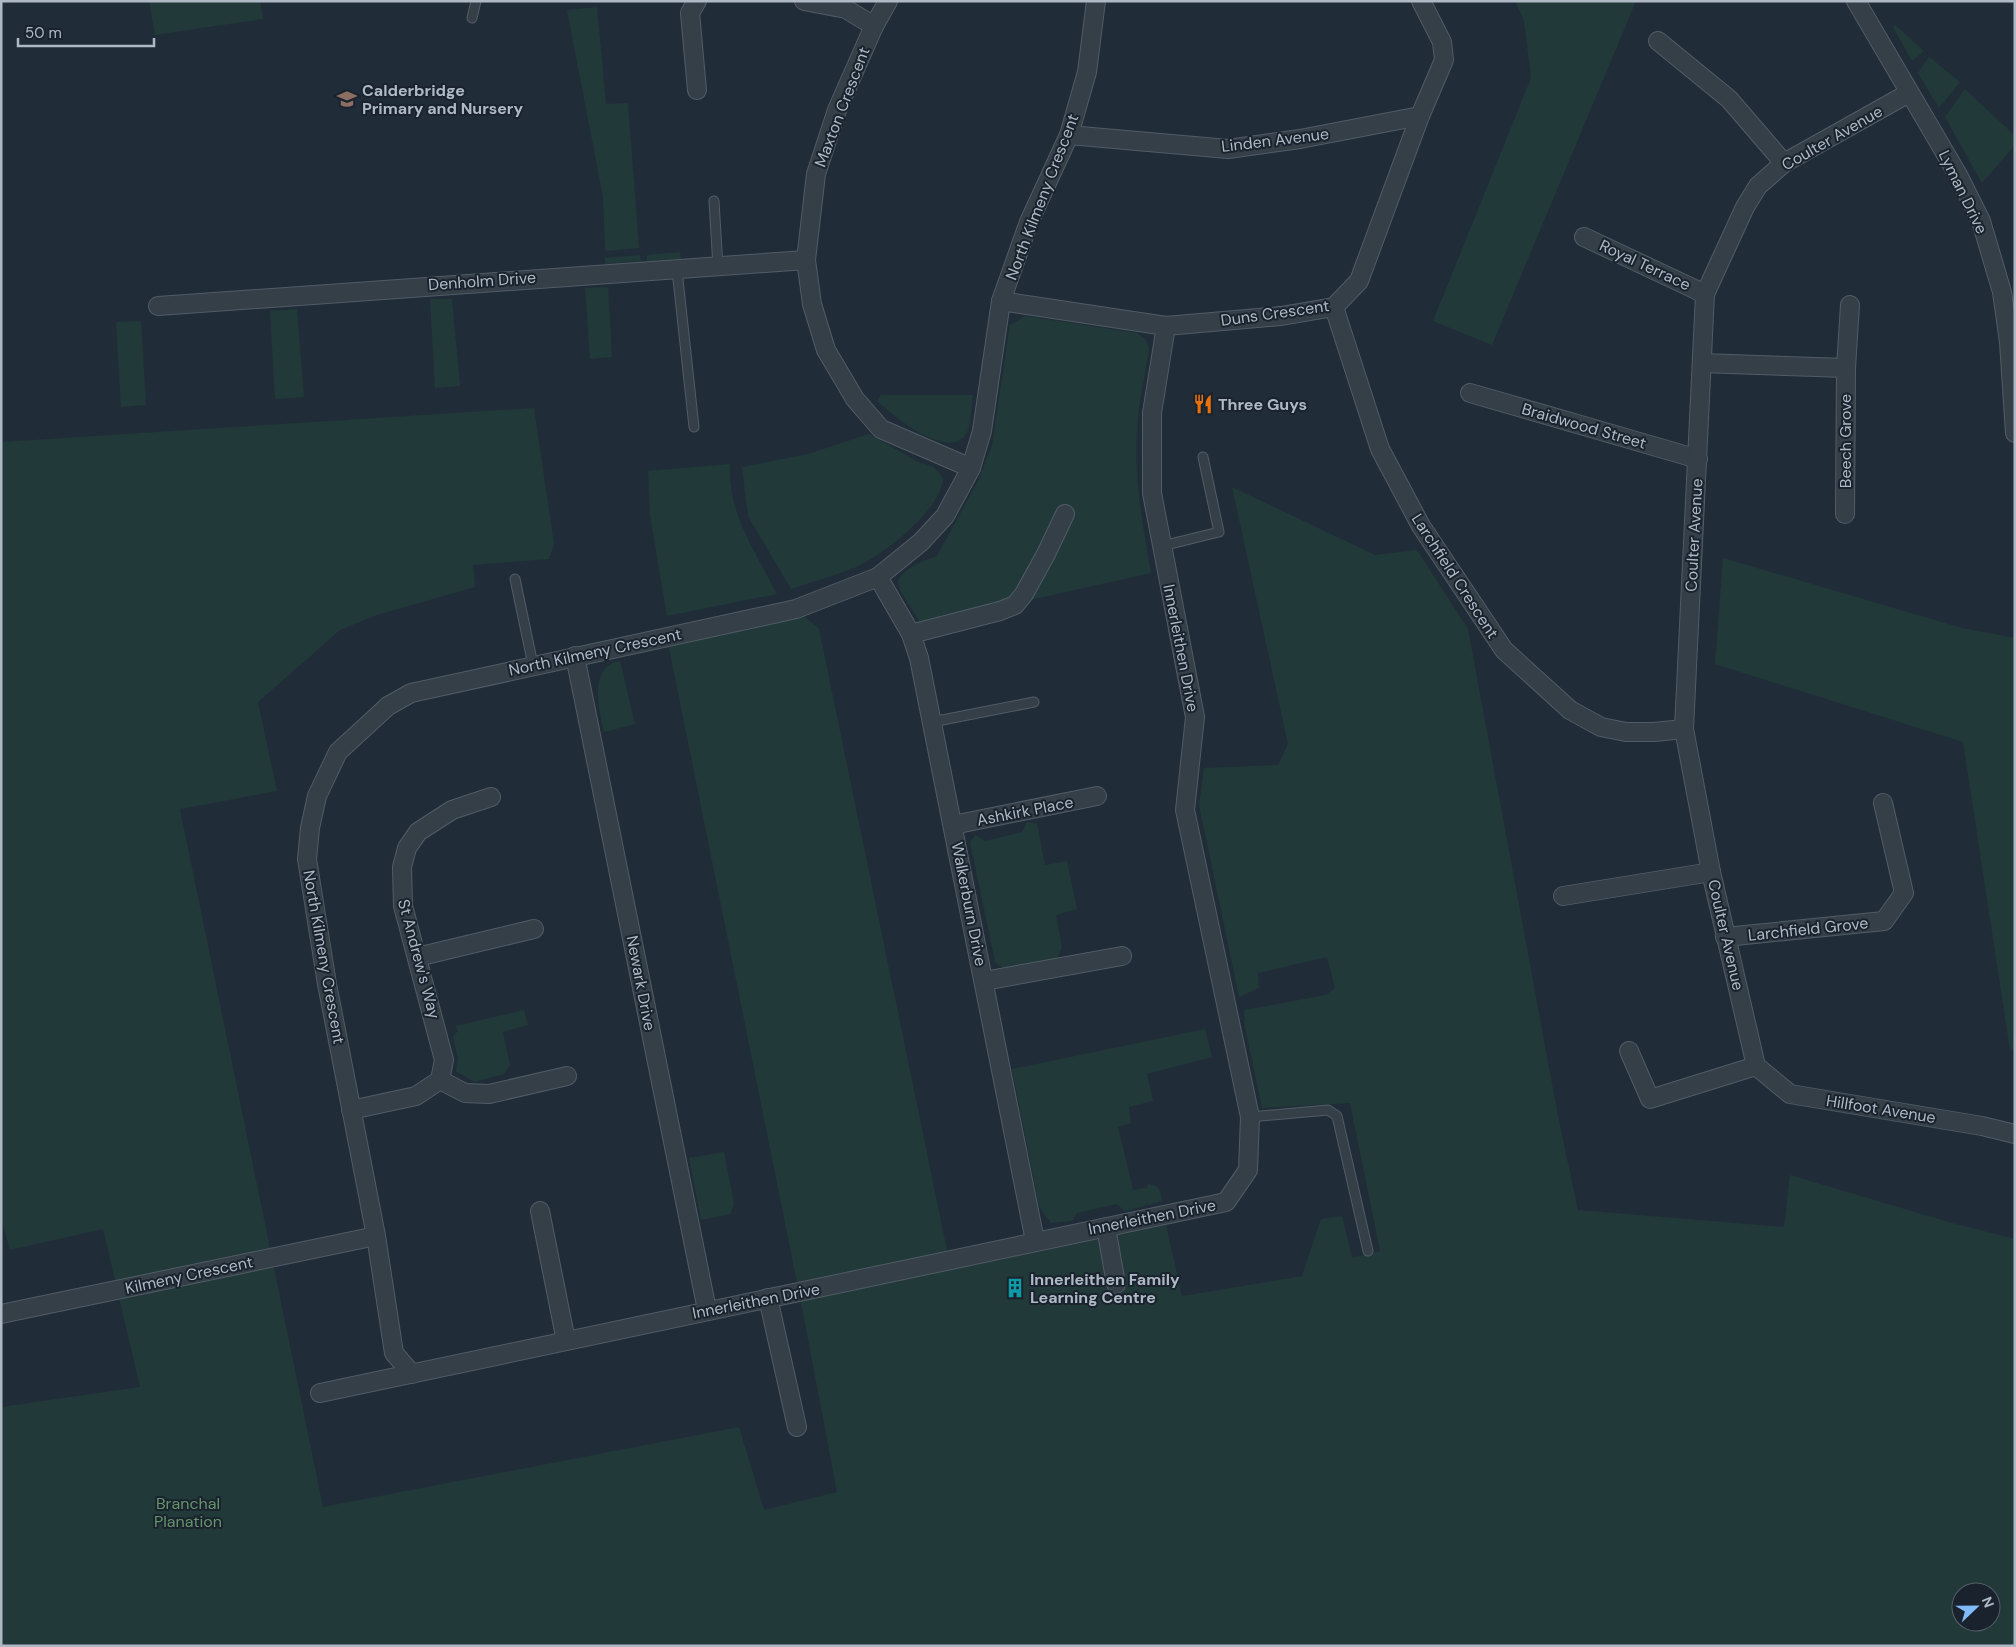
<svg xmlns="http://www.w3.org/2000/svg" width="2016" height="1647" font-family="'DM Sans',sans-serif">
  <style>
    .green { fill: #223939; fill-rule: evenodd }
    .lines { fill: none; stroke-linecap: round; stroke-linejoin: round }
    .service-casing { stroke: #515c66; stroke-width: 11 }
    .minor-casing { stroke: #515c66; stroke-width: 20 }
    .service { stroke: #343f48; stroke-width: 9 }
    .minor { stroke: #343f48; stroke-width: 18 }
    .labels { text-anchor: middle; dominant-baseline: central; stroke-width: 4; stroke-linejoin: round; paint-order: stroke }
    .poi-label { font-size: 16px; font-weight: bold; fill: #aeb9c5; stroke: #1a232d; text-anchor: start }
    .street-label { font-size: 16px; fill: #aeb9c5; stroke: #1a232d }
    .park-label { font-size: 16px; fill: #66956c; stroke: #1a232d }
  </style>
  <rect width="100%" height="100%" fill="#202d38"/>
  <!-- green -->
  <g class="green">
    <path d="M 149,1 L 260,1 L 263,19 L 155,35 Z"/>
    <path d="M 1515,1 L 1636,1 L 1492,345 L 1433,321 L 1531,78 L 1524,20 Z"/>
    <path d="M 597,7 L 606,104 L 628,103 L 639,248 L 605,251 L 603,197 L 567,10 Z"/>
    <path d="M 1895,25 L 1924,51 L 1912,61 L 1893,27 Z"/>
    <path d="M 1929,57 L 1960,82 L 1939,108 L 1918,73 Z"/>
    <path d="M 1965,89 L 2015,136 L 2015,145 L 1982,183 L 1945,117 Z"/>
    <path d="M 680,252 L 681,259 L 647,261 L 647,255 Z"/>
    <path d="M 640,255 L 641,261 L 605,264 L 605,258 Z"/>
    <path d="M 608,287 L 612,357 L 590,359 L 585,288 Z"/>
    <path d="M 430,299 L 452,299 L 460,386 L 435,388 Z"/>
    <path d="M 297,309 L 304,397 L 275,399 L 270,311 Z"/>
    <path d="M 1025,316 L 1137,333 L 1146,340 L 1149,349 C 1145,376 1138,405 1137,432 C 1134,480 1143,527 1151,573 L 921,624 L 900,590 L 898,580 C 907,566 922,562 937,556 L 979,479 L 992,445 L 1010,325 Z"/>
    <path d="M 141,321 L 146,405 L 121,407 L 116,322 Z"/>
    <path d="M 881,395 L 973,395 C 971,406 972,429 964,437 C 943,458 893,415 877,401 Z"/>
    <path d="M 534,408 L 554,544 L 549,559 L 473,565 L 475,587 L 377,615 L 340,630 L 258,702 L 277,791 L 180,809 L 323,1507 L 739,1427 L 764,1510 L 837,1492 L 799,1292 L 667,638 L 796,609 L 819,629 L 949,1260 L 971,1266 L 1166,1225 L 1182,1296 L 1302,1276 L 1321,1219 L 1342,1216 L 1352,1258 L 1380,1251 L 1350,1103 L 1262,1108 L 1245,1027 L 1244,1010 L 1326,995 L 1335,988 L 1327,957 L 1258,973 L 1259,988 L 1239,997 L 1199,805 L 1204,768 L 1278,765 L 1288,744 L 1232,487 L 1375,555 L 1417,550 L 1468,629 L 1558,1116 L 1578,1210 L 1784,1227 L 1790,1175 L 1952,1223 L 2015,1239 L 2015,1646 L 1,1646 L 1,1407 L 140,1387 L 103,1229 L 10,1250 L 1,1218 L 1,442 ZM 1961,1592 L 1991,1592 L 1991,1622 L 1961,1622 Z"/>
    <path d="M 869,434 L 918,462 L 934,467 L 943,478 C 942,510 882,556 854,568 C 833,576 812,582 791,589 L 748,516 L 742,467 L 808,454 Z"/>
    <path d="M 730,464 C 727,512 756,553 777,594 L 667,616 L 650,515 L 648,471 Z"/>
    <path d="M 1723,558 L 1962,628 L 2015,638 L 2015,1051 L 2010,1050 L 1963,742 L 1715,664 Z"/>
    <path d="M 620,661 L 635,724 L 604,732 C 600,710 587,667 620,661 Z"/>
    <path d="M 1027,822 L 1037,824 L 1045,865 L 1067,861 L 1077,909 L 1056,915 L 1062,948 L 1057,958 L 1004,969 L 995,962 L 970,842 L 975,835 L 985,841 L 1022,832 Z"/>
    <path d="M 524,1010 L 528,1025 L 503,1032 L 510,1065 L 504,1074 L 474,1082 L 456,1071 L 458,1058 L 453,1037 L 458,1031 L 456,1026 Z"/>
    <path d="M 1205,1029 L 1212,1057 L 1147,1074 L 1153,1101 L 1129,1107 L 1131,1123 L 1118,1127 L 1133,1190 L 1147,1188 L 1148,1184 L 1157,1186 L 1161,1194 L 1162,1201 L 1125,1211 L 1117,1204 L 1077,1213 L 1072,1221 L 1051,1223 L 1039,1207 L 1012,1069 Z"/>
    <path d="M 724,1152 L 734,1204 L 730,1214 L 701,1220 L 689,1158 Z"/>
  </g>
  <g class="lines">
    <defs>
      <g id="service">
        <path d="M 472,18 L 476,1"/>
        <path d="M 714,201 L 718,267"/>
        <path d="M 677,270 L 694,427"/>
        <path d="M 1162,546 L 1219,532 L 1203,457"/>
        <path d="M 515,579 L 533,665"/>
        <path d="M 932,722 L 1034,702"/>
        <path d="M 1250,1117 L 1328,1110 L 1337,1116 L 1368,1251"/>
      </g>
      <g id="minor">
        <path d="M 697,1 L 690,13 L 697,90"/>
        <path d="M 804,1 L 846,9 L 874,26"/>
        <path d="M 888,1 L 874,26 L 837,110 L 816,174 L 806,260 L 812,304 L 826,350 L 855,399 L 881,429 L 971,468"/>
        <path d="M 1856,1 L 1958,175 L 1981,221 L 2002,292 L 2009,342 L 2015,433"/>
        <path d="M 1658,41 L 1729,99 L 1784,163"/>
        <path d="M 1069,135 L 1228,149 L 1300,139 L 1420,116"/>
        <path d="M 1584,237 L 1705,294"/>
        <path d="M 1001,301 L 1166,326 L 1281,316 L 1334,307 L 1359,281 L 1420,116 L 1444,60 L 1442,42 L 1421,1"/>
        <path d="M 158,306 L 806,260"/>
        <path d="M 1334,307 L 1380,449 L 1421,526 L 1504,650 L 1570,710 L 1601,727 L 1626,732 L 1654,732 L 1684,729"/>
        <path d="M 1702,363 L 1846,368 L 1845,514"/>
        <path d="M 1846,368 L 1850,305"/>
        <path d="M 1470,393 L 1698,459"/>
        <path d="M 878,577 L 911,634 L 919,658 L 1035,1241"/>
        <path d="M 911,634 L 1000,611 L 1015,605 L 1024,594 L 1046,554 L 1065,514"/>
        <path d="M 575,656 L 707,1310"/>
        <path d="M 953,825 L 1097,796"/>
        <path d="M 1563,896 L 1711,872"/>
        <path d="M 1725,937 L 1884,921 L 1904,893 L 1883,803"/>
        <path d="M 417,957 L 534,929"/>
        <path d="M 984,981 L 1122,956"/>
        <path d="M 1629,1051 L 1650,1099 L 1756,1066"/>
        <path d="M 1756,1066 L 1711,872 L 1684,729 L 1705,294 L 1745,207 L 1758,186 L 1784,163 L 1909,93"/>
        <path d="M 1756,1066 L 1790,1094 L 1982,1126 L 2015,1134"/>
        <path d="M 440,1080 L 444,1060 L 403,906 L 402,867 L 407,848 L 418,832 L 452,810 L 491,797"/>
        <path d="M 351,1110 L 416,1096 L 440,1080 L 465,1093 L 489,1094 L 567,1076"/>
        <path d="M 540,1211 L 566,1341"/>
        <path d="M 1106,1227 L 1116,1284"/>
        <path d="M 768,1298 L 797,1427"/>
        <path d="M 1,1314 L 376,1236"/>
        <path d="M 412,1374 L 394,1353 L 376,1236 L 327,984 L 307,859 L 310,828 L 317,796 L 338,752 L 388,706 L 411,693 L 796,609 L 878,577 L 921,542 L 945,516 L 971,468 L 982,431 L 1001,301 L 1029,222 L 1069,135 L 1087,72 L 1096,1"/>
        <path d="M 320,1393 L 1226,1202 L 1248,1170 L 1250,1117 L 1185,810 L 1195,717 L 1152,493 L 1152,413 L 1166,326"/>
      </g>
    </defs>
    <!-- service casing -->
    <use href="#service" class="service-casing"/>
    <!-- minor casing -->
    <use href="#minor" class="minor-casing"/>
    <!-- service -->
    <use href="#service" class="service"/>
    <!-- minor -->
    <use href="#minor" class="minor"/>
  </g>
  <!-- icons -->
  <defs>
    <symbol id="school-bare" viewBox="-9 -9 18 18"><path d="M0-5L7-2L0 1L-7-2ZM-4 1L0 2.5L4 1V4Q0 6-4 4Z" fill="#8d6e63" stroke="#1a232d" stroke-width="2.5" paint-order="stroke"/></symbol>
    <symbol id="restaurant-bare" viewBox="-9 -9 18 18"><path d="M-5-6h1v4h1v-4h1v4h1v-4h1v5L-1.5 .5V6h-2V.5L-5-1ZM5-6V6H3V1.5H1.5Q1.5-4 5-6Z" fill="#e8710a" stroke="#1a232d" stroke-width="2.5" paint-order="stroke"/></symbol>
    <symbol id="building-bare" viewBox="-9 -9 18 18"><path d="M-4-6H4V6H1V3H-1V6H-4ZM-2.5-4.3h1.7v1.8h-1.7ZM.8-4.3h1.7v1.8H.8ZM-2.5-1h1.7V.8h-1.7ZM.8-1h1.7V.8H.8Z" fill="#0f9aa8" stroke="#1a232d" stroke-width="2.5" paint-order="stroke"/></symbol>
  </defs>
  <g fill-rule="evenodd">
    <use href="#school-bare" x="333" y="85" width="28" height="28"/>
    <use href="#restaurant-bare" x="1189" y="390" width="28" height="28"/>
    <use href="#building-bare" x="1001" y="1274" width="28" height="28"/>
  </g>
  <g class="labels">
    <!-- poi labels -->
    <g class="poi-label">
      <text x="362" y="90">Calderbridge<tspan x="362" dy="18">Primary and Nursery</tspan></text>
      <text x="1218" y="404">Three Guys</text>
      <text x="1030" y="1279">Innerleithen Family<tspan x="1030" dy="18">Learning Centre</tspan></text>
    </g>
    <!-- street labels -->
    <g class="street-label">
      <text transform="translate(842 107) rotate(-69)">Maxton Crescent</text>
      <text transform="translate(1832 138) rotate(-30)">Coulter Avenue</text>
      <text transform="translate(1275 140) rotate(-7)">Linden Avenue</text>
      <text transform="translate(1963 192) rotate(64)">Lyman Drive</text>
      <text transform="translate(1042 197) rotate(-69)">North Kilmeny Crescent</text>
      <text transform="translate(1645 265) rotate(25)">Royal Terrace</text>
      <text transform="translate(482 281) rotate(-4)">Denholm Drive</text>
      <text transform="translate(1275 313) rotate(-8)">Duns Crescent</text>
      <text transform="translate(1584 426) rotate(16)">Braidwood Street</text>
      <text transform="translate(1845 441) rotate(-90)">Beech Grove</text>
      <text transform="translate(1694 535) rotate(-87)">Coulter Avenue</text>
      <text transform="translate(1455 576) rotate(57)">Larchfield Crescent</text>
      <text transform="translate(1181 648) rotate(79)">Innerleithen Drive</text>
      <text transform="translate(595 652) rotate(-12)">North Kilmeny Crescent</text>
      <text transform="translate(1025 811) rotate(-11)">Ashkirk Place</text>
      <text transform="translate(969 904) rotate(79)">Walkerburn Drive</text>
      <text transform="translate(1808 929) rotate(-6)">Larchfield Grove</text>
      <text transform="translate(1726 935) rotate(77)">Coulter Avenue</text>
      <text transform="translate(324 957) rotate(80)">North Kilmeny Crescent</text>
      <text transform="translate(419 959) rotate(75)">St Andrew's Way</text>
      <text transform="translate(641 983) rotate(79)">Newark Drive</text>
      <text transform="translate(1881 1109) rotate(9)">Hillfoot Avenue</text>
      <text transform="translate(1152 1217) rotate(-11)">Innerleithen Drive</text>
      <text transform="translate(189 1275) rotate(-12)">Kilmeny Crescent</text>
      <text transform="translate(756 1301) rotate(-11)">Innerleithen Drive</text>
    </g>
    <!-- park labels -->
    <g class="park-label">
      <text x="188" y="1503">Branchal<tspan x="188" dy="18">Planation</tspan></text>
    </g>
  </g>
  <!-- border -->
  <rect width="2016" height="1647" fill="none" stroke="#aeb9c5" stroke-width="5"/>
  <!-- north arrow -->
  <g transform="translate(1976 1607) rotate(68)"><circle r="24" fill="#1a232d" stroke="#555f6a"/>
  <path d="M0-4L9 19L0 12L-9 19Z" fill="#81bbf7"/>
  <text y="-8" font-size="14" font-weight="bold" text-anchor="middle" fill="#aeb9c5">N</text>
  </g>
  <!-- scale -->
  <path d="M18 38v8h136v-8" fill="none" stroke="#aeb9c5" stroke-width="2.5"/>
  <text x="25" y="38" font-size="15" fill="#aeb9c5" stroke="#1a232d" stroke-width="4" paint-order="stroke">50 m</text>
</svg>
